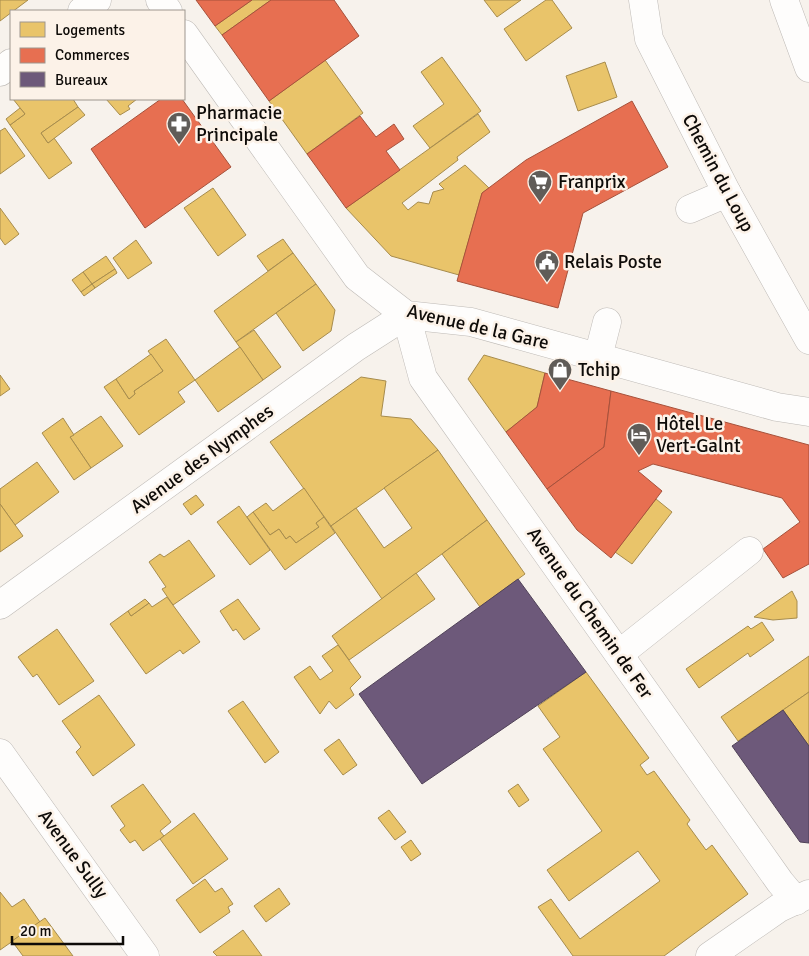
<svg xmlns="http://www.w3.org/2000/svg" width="809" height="956" font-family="Signika,sans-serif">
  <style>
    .homes { fill: #e9c46a; stroke: #a78c4d }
    .shops { fill: #e76f51; stroke: #a6513b }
    .offices { fill: #6d597a; stroke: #504258 }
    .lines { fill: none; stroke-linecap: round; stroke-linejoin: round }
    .minor-casing { stroke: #bebab6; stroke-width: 29 }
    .minor { stroke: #fefdfc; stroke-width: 28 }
    .labels { text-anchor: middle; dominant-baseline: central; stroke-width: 5; stroke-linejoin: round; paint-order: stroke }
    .poi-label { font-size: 19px; fill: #0e0b08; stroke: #fcf2e8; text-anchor: start }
    .street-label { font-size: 19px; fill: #0e0b08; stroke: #fcf2e8 }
  </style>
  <rect width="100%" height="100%" fill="#f7f2ec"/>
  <!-- homes -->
  <g class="homes">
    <path d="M 0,0 L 28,0 L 0,21 Z"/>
    <path d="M 252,0 L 271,0 L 222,35 L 215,26 Z"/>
    <path d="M 484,0 L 521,0 L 497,17 Z"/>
    <path d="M 546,0 L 552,0 L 572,28 L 526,61 L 504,29 Z"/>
    <path d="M 442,57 L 481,111 L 430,148 L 413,126 L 444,104 L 421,72 Z"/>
    <path d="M 325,60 L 363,113 L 307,154 L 269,101 Z"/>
    <path d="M 605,62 L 617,97 L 578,111 L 566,76 Z"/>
    <path d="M 13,99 L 73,99 L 78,107 L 41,133 L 48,143 L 54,138 L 72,163 L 49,179 L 10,125 L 25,114 Z"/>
    <path d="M 106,99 L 137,99 L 128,106 L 130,109 L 120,115 Z"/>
    <path d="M 78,107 L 85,115 L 48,143 L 41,133 Z"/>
    <path d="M 20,108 L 25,114 L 10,125 L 6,119 Z"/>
    <path d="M 478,114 L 490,132 L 457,157 L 458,160 L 402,203 L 408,210 L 418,202 L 429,204 L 433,192 L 444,189 L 439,184 L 465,165 L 489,188 L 482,193 L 459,275 L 391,256 L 346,208 Z"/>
    <path d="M 5,128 L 25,156 L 0,174 L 0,131 Z"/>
    <path d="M 213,188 L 246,235 L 218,256 L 184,208 Z"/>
    <path d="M 0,208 L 19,234 L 5,245 L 0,238 Z"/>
    <path d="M 283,239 L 293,253 L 268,271 L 257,256 Z"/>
    <path d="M 136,240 L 152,263 L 128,279 L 113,258 Z"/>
    <path d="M 293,253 L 316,284 L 236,342 L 214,311 Z"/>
    <path d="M 106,256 L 115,269 L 92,284 L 83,272 Z"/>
    <path d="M 115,269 L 117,273 L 95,288 L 92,284 Z"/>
    <path d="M 83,272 L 92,284 L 81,292 L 72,280 Z"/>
    <path d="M 92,284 L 95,288 L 84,296 L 81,292 Z"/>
    <path d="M 316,284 L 335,310 L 331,331 L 303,351 L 276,313 Z"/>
    <path d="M 254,330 L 281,367 L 263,380 L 236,342 Z"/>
    <path d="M 166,339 L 195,380 L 178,392 L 185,402 L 139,435 L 104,387 L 116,379 L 129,399 L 135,394 L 134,391 L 163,371 L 148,351 Z"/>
    <path d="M 240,347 L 263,380 L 218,412 L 195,380 Z"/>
    <path d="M 151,354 L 163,371 L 134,391 L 135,394 L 129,399 L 116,379 Z"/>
    <path d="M 484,355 L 545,373 L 537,407 L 506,432 L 468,379 Z"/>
    <path d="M 0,375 L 10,389 L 0,396 Z"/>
    <path d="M 361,377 L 386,381 L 381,416 L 411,419 L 438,450 L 331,526 L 270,442 Z"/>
    <path d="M 101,416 L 123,446 L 91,468 L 70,437 Z"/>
    <path d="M 63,418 L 74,435 L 70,437 L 91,468 L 74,480 L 42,433 Z"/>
    <path d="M 438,450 L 487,520 L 382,599 L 331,526 L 356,508 L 384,548 L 412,528 L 384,488 Z"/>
    <path d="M 37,462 L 59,492 L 15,525 L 0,504 L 0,489 Z"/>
    <path d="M 304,488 L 324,517 L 316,523 L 319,527 L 296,543 L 290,536 L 286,539 L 279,529 L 270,535 L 253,512 L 266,503 L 273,511 Z"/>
    <path d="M 196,495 L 204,505 L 191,515 L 183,504 Z"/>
    <path d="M 656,499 L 672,512 L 632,564 L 615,552 Z"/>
    <path d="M 0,504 L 23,536 L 0,552 Z"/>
    <path d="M 239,506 L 270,550 L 250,565 L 217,522 Z"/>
    <path d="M 253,512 L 270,535 L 279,529 L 286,539 L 290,536 L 296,543 L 319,527 L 316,523 L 324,517 L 335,533 L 285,570 L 247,517 Z"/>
    <path d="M 487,520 L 525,574 L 480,607 L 442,554 Z"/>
    <path d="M 189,540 L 215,576 L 173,605 L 162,589 L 166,587 L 149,562 L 160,554 L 164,557 Z"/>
    <path d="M 416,573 L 435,599 L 349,660 L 332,636 Z"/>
    <path d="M 792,591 L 797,601 L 797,618 L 773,620 L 754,617 Z"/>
    <path d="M 167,597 L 200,642 L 183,654 L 180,650 L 146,674 L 110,624 L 128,611 L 131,616 L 149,603 L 152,607 Z"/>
    <path d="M 145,599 L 149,603 L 131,616 L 128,611 Z"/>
    <path d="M 238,599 L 260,629 L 244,640 L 236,629 L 233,631 L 220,611 Z"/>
    <path d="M 762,622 L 774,640 L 750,657 L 748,653 L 699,688 L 686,669 L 748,626 L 751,629 Z"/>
    <path d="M 57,629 L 94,681 L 59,705 L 37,674 L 33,677 L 18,657 Z"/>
    <path d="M 338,645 L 361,677 L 350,688 L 354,695 L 336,709 L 329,701 L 320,714 L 294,677 L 310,666 L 320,680 L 333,671 L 322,656 Z"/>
    <path d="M 809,656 L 809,692 L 738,741 L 721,717 Z"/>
    <path d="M 586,672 L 649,758 L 640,765 L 647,775 L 654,771 L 690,820 L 687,824 L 706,850 L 712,845 L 748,894 L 664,956 L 573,956 L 538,907 L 551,899 L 580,939 L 660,881 L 638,851 L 569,901 L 547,870 L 602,831 L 543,749 L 560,737 L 538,706 Z"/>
    <path d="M 809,692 L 809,746 L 783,710 Z"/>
    <path d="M 99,695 L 135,745 L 93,776 L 76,752 L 81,747 L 62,721 Z"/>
    <path d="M 243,701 L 279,752 L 265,763 L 228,711 Z"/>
    <path d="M 339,739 L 357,765 L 343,775 L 324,750 Z"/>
    <path d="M 143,784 L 171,822 L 160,831 L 164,836 L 143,851 L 135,840 L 130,843 L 120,830 L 125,826 L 111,806 Z"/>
    <path d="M 518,784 L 529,800 L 519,807 L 508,791 Z"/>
    <path d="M 389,810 L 406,832 L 395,840 L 378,818 Z"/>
    <path d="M 194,813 L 228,859 L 193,884 L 160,839 Z"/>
    <path d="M 411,840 L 421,854 L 411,861 L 401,847 Z"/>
    <path d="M 205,879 L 215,892 L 222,888 L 233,904 L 228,907 L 230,912 L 200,933 L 176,900 Z"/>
    <path d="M 279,888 L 290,904 L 266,922 L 254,906 Z"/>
    <path d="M 0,892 L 12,907 L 24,899 L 40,922 L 0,950 Z"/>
    <path d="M 45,918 L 73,956 L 23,956 L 12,941 Z"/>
    <path d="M 243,930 L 262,956 L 217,956 L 213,952 Z"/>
  </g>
  <!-- shops -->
  <g class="shops">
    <path d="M 196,0 L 252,0 L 215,26 Z"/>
    <path d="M 271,0 L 334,0 L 359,36 L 269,101 L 222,35 Z"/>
    <path d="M 161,99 L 182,99 L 231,167 L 145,228 L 91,149 Z"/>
    <path d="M 632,101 L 668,167 L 583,213 L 558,308 L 457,281 L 482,193 L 526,160 Z"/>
    <path d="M 360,116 L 376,137 L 394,124 L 404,139 L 386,151 L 400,170 L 346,208 L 307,154 Z"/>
    <path d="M 545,373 L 611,391 L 604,447 L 547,489 L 506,432 L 537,407 Z"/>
    <path d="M 611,391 L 809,445 L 809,564 L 783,578 L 763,549 L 800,522 L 782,498 L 653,464 L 638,471 L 662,491 L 611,558 L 577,530 L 547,489 L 604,447 Z"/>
  </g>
  <!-- offices -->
  <g class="offices">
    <path d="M 518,579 L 586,672 L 422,784 L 359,694 Z"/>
    <path d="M 783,710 L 809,746 L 809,843 L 800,842 L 732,746 Z"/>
  </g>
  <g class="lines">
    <defs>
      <g id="minor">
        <path d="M 160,0 L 168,11"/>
        <path d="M 643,0 L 649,39 L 727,193 L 809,340"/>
        <path d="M 784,0 L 809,68"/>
        <path d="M 82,11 L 97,0"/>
        <path d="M 184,34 L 357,277 L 406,315 L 471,322 L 777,407 L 809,412"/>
        <path d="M 0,72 L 11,63"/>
        <path d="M 690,209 L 727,193"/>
        <path d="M 598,357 L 607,322"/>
        <path d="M 0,605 L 356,347 L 406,315 L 423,378 L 780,882 L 796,901"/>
        <path d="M 619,654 L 749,551"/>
        <path d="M 0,753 L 145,956"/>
        <path d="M 710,956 L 779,908 L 809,894"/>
      </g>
    </defs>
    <!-- minor casing -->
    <use href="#minor" class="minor-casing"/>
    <!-- minor -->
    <use href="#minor" class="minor"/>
  </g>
  <!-- icons -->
  <defs>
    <symbol id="pharmacy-pin" viewBox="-11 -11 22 30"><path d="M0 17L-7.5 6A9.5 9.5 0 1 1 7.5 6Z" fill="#605c58" stroke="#fcf2e8"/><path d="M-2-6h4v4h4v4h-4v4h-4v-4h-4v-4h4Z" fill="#fff"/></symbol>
    <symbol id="supermarket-pin" viewBox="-11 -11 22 30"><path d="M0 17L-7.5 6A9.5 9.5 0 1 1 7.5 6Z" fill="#605c58" stroke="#fcf2e8"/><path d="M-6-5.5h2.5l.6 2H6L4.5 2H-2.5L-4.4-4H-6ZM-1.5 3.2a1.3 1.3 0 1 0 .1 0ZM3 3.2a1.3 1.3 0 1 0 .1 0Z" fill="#fff"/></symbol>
    <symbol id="civic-pin" viewBox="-11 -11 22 30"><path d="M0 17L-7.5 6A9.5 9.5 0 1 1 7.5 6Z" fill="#605c58" stroke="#fcf2e8"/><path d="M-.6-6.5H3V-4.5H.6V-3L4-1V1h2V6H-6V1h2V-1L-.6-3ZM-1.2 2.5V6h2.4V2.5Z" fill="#fff"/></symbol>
    <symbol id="shop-pin" viewBox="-11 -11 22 30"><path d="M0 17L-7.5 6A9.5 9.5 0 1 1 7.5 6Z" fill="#605c58" stroke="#fcf2e8"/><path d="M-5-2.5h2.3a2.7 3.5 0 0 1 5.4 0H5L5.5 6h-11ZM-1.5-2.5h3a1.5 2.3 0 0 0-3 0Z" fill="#fff"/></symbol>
    <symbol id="hotel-pin" viewBox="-11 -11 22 30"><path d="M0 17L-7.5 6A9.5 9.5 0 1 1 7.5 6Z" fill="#605c58" stroke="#fcf2e8"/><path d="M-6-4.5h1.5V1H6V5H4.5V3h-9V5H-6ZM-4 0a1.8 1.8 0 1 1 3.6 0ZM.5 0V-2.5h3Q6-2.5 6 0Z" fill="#fff"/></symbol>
  </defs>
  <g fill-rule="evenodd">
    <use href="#pharmacy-pin" x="165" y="110" width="28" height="38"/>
    <use href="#supermarket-pin" x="526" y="168" width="28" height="38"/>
    <use href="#civic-pin" x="533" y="248" width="28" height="38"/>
    <use href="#shop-pin" x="546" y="356" width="28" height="38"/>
    <use href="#hotel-pin" x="625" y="421" width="28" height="38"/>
  </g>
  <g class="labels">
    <!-- poi labels -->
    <g class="poi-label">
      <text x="196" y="113">Pharmacie<tspan x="196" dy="22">Principale</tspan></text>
      <text x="558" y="182">Franprix</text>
      <text x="564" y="262">Relais Poste</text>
      <text x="578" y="370">Tchip</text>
      <text x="656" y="424">Hôtel Le<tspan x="656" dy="22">Vert-Galnt</tspan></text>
    </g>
    <!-- street labels -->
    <g class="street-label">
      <text transform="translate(718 173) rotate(62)">Chemin du Loup</text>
      <text transform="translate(478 327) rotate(13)">Avenue de la Gare</text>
      <text transform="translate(202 459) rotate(-36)">Avenue des Nymphes</text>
      <text transform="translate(590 613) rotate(55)">Avenue du Chemin de Fer</text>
      <text transform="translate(73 854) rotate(54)">Avenue Sully</text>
    </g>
  </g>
  <!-- legend -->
  <rect x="10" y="10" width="175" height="90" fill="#fcf2e8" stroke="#9d968e"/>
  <rect x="20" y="22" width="25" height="15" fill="#e9c46a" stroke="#9d968e"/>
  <text x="55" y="35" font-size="15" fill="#0e0b08">Logements</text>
  <rect x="20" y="48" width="25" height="15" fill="#e76f51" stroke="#9d968e"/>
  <text x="55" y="60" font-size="15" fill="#0e0b08">Commerces</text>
  <rect x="20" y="72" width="25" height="15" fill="#6d597a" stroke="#9d968e"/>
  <text x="55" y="85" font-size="15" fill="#0e0b08">Bureaux</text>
  <!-- scale -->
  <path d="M12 936v8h111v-8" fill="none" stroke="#0e0b08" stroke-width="2.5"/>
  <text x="20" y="936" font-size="15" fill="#0e0b08" stroke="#fcf2e8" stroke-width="4" paint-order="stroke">20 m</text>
</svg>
